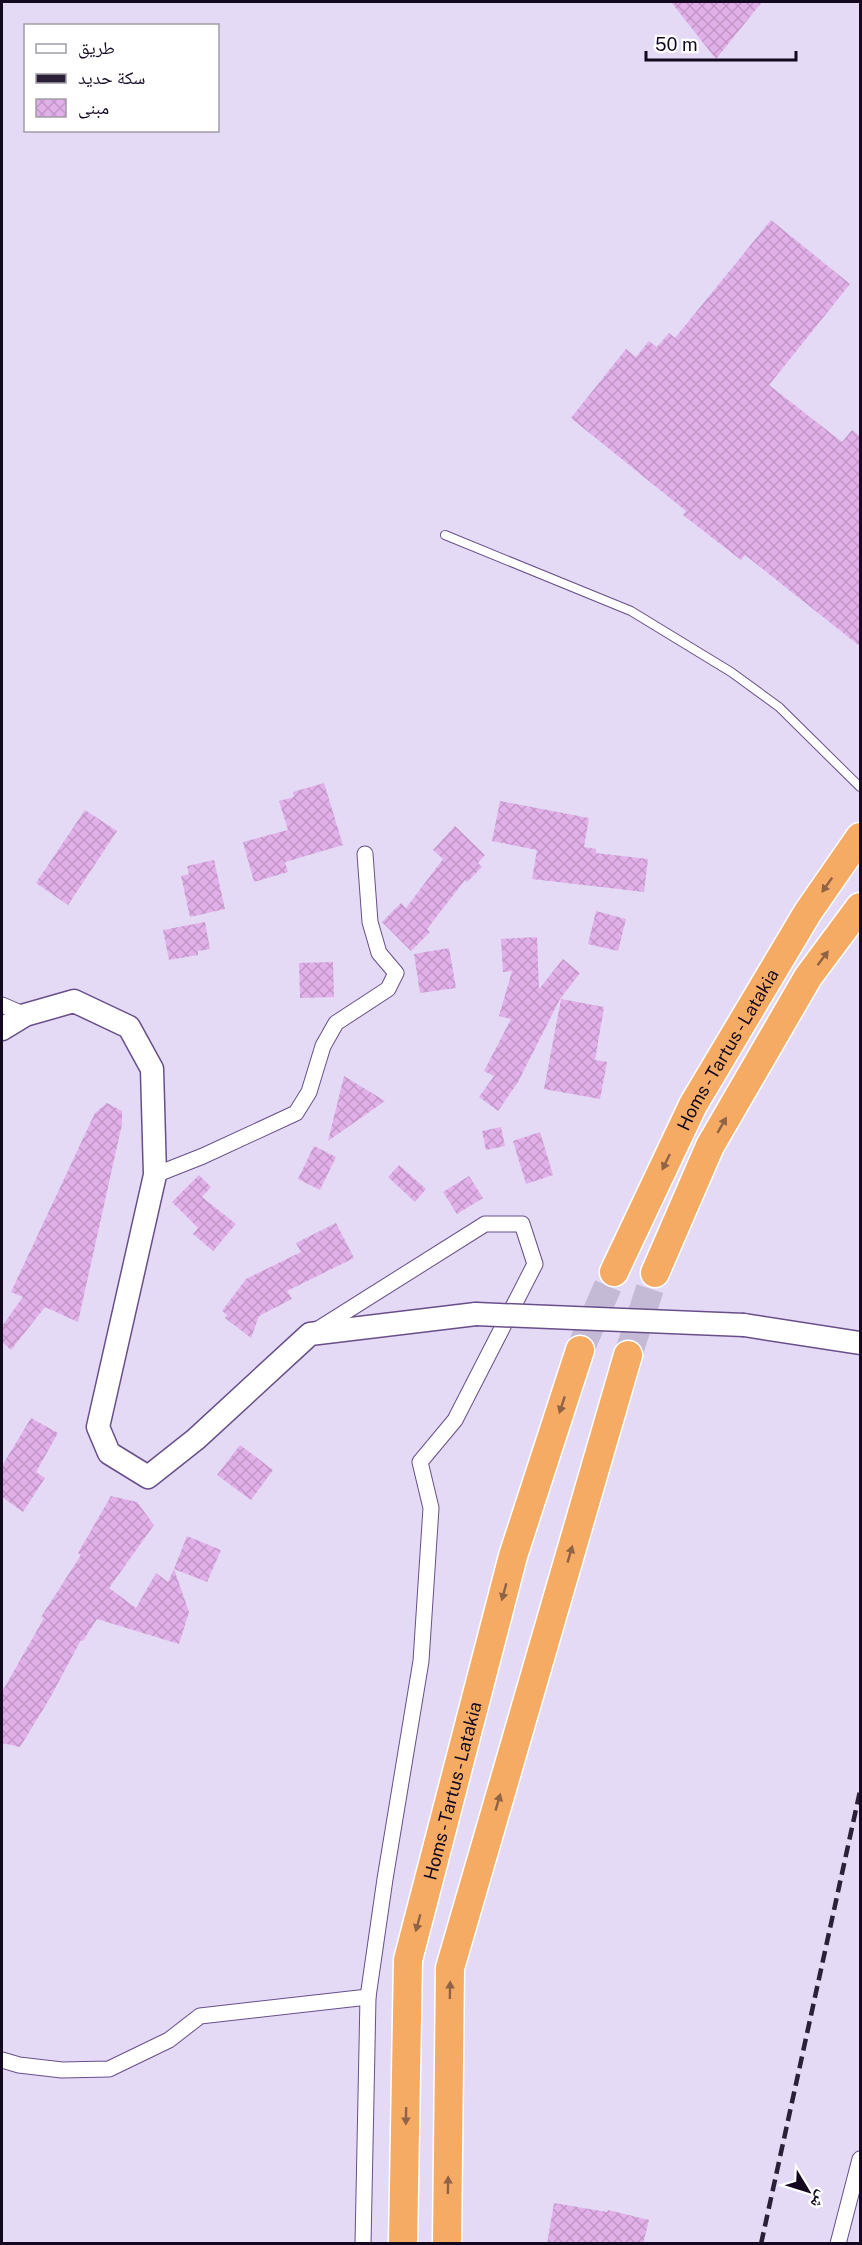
<svg xmlns="http://www.w3.org/2000/svg" width="862" height="2245" font-family="'Public Sans','Noto Naskh Arabic',sans-serif">
  <style>
    .building { fill: url(#building-cross-hatch) }
    .lines { fill: none; stroke-linecap: round; stroke-linejoin: round }
    .motorway-tunnel { stroke: #c5bad6; stroke-width: 28; stroke-dasharray: 28 14; stroke-linecap: butt }
    .service-casing { stroke: #684f8a; stroke-width: 10 }
    .minor-casing { stroke: #684f8a; stroke-width: 17 }
    .secondary-casing { stroke: #684f8a; stroke-width: 25 }
    .motorway-casing { stroke: #fff; stroke-width: 31 }
    .service { stroke: #fff; stroke-width: 8 }
    .minor { stroke: #fff; stroke-width: 15 }
    .secondary { stroke: #fff; stroke-width: 22 }
    .motorway { stroke: #f6ab65; stroke-width: 28 }
    .rail { stroke: #2b2038; stroke-width: 4.5; stroke-dasharray: 12 6; stroke-linecap: butt }
    .secondary-bridge-casing { stroke: #684f8a; stroke-width: 25; stroke-linecap: butt }
    .secondary-bridge { stroke: #fff; stroke-width: 22 }
    .oneway { fill: #906246 }
    .labels { text-anchor: middle; dominant-baseline: central; stroke-width: 6; stroke-linejoin: round; paint-order: stroke }
    .street-label { font-size: 18px; fill: #13081f; stroke: #fff }
  </style>
  <defs>
    <pattern id="building-cross-hatch" width="8" height="8" patternUnits="userSpaceOnUse" patternTransform="scale(1.5)"><rect width="8" height="8" fill="#e2b0e9"/><path d="M0 0l8 8M0 8l8-8" fill="none" stroke="#c196c7"/></pattern>
  </defs>
  <rect width="100%" height="100%" fill="#e4daf6"/>
  <!-- building -->
  <g class="building">
    <path d="M 671,2 L 762,2 L 716,59 Z"/>
    <path d="M 771,220 L 850,284 L 769,385 L 842,442 L 852,430 L 861,437 L 861,647 L 745,555 L 741,560 L 683,515 L 686,511 L 571,418 L 626,349 L 636,357 L 649,341 L 657,347 L 669,333 L 675,338 Z"/>
    <path d="M 324,783 L 343,845 L 285,862 L 288,872 L 254,882 L 243,842 L 288,830 L 279,801 L 294,797 L 293,792 Z"/>
    <path d="M 500,801 L 589,818 L 584,847 L 596,849 L 596,853 L 648,859 L 644,892 L 532,879 L 537,850 L 492,841 Z"/>
    <path d="M 85,810 L 117,831 L 68,905 L 36,883 Z"/>
    <path d="M 455,826 L 485,855 L 478,863 L 482,867 L 467,882 L 465,880 L 427,929 L 430,932 L 411,951 L 382,922 L 401,903 L 406,908 L 443,859 L 433,850 Z"/>
    <path d="M 214,860 L 225,909 L 190,917 L 181,876 L 189,874 L 187,866 Z"/>
    <path d="M 596,911 L 626,919 L 618,951 L 588,944 Z"/>
    <path d="M 205,922 L 210,949 L 198,951 L 198,955 L 169,960 L 163,930 Z"/>
    <path d="M 537,937 L 539,989 L 563,959 L 580,973 L 560,999 L 518,1082 L 498,1111 L 479,1097 L 494,1076 L 484,1071 L 511,1019 L 499,1016 L 512,971 L 503,972 L 501,939 Z"/>
    <path d="M 449,948 L 456,988 L 420,993 L 414,954 Z"/>
    <path d="M 333,962 L 334,997 L 300,998 L 299,963 Z"/>
    <path d="M 561,999 L 604,1007 L 595,1060 L 607,1062 L 600,1099 L 544,1089 Z"/>
    <path d="M 344,1076 L 385,1101 L 328,1141 Z"/>
    <path d="M 107,1103 L 122,1111 L 122,1124 L 78,1322 L 45,1307 L 11,1350 L 2,1342 L 2,1326 L 23,1297 L 11,1292 L 95,1113 Z"/>
    <path d="M 501,1127 L 505,1146 L 486,1150 L 482,1131 Z"/>
    <path d="M 540,1132 L 553,1175 L 526,1184 L 513,1141 Z"/>
    <path d="M 314,1146 L 336,1157 L 320,1190 L 298,1179 Z"/>
    <path d="M 399,1165 L 426,1189 L 415,1202 L 388,1177 Z"/>
    <path d="M 199,1175 L 211,1187 L 202,1197 L 236,1224 L 213,1251 L 193,1234 L 198,1228 L 172,1202 Z"/>
    <path d="M 469,1176 L 483,1198 L 457,1214 L 443,1192 Z"/>
    <path d="M 336,1223 L 354,1258 L 287,1291 L 292,1299 L 259,1316 L 251,1338 L 225,1318 L 227,1315 L 222,1311 L 246,1279 L 301,1252 L 296,1243 Z"/>
    <path d="M 31,1418 L 58,1433 L 36,1472 L 45,1478 L 23,1512 L 2,1497 L 2,1466 Z"/>
    <path d="M 240,1445 L 273,1470 L 251,1500 L 217,1475 Z"/>
    <path d="M 111,1496 L 137,1502 L 154,1525 L 109,1588 L 136,1608 L 156,1573 L 168,1582 L 174,1569 L 189,1612 L 179,1644 L 97,1619 L 83,1641 L 81,1640 L 50,1698 L 20,1747 L 2,1743 L 2,1692 L 44,1618 L 41,1617 L 81,1555 L 78,1553 Z"/>
    <path d="M 187,1536 L 221,1550 L 207,1582 L 174,1569 Z"/>
    <path d="M 554,2203 L 607,2212 L 608,2210 L 649,2220 L 643,2244 L 547,2244 Z"/>
  </g>
  <g class="lines">
    <!-- motorway-tunnel -->
    <g class="motorway-tunnel">
      <path d="M 580,1350 L 614,1272"/>
      <path d="M 628,1355 L 655,1273"/>
    </g>
    <defs>
      <path id="service" d="M 445,535 L 631,611 L 731,672 L 779,707 L 860,787"/>
      <g id="minor">
        <path d="M 2,1005 L 25,1015"/>
        <path d="M 155,1175 L 203,1156 L 296,1113 L 309,1092 L 323,1046 L 336,1023 L 388,989 L 396,973 L 379,953 L 370,922 L 365,854"/>
        <path d="M 315,1331 L 485,1224 L 522,1224 L 535,1264 L 455,1420 L 420,1462 L 431,1508 L 421,1661 L 385,1879 L 368,1997 L 363,2244"/>
        <path d="M 2,2060 L 19,2065 L 62,2070 L 109,2069 L 169,2040 L 200,2016 L 368,1997"/>
        <path d="M 838,2244 L 860,2159"/>
      </g>
      <g id="secondary">
        <path d="M 2,1029 L 25,1015 L 74,1001 L 129,1027 L 152,1069 L 155,1175 L 98,1427 L 109,1453 L 148,1477 L 196,1439 L 310,1334 L 476,1314"/>
        <path d="M 744,1325 L 860,1343"/>
      </g>
      <g id="motorway">
        <path id="s1" d="M 614,1272 L 693,1105 L 808,912 L 860,837"/>
        <path d="M 655,1273 L 710,1146 L 808,977 L 860,907"/>
        <path id="s2" d="M 403,2244 L 408,1960 L 513,1556 L 580,1350"/>
        <path d="M 447,2244 L 450,1968 L 628,1355"/>
      </g>
    </defs>
    <!-- service casing -->
    <use href="#service" class="service-casing"/>
    <!-- minor casing -->
    <use href="#minor" class="minor-casing"/>
    <!-- secondary casing -->
    <use href="#secondary" class="secondary-casing"/>
    <!-- motorway casing -->
    <use href="#motorway" class="motorway-casing"/>
    <!-- service -->
    <use href="#service" class="service"/>
    <!-- minor -->
    <use href="#minor" class="minor"/>
    <!-- secondary -->
    <use href="#secondary" class="secondary"/>
    <!-- motorway -->
    <use href="#motorway" class="motorway"/>
    <!-- rail -->
    <path class="rail" d="M 761,2244 L 860,1791"/>
    <defs>
      <path id="secondary-bridge" d="M 476,1314 L 744,1325"/>
    </defs>
    <!-- secondary-bridge casing -->
    <use href="#secondary-bridge" class="secondary-bridge-casing"/>
    <!-- secondary-bridge -->
    <use href="#secondary-bridge" class="secondary-bridge"/>
  </g>
  <!-- one-way arrows -->
  <defs><path id="oneway-solid" d="M-6-.8H1V-3.2L6.5 0L1 3.2V.8H-6Z" transform="scale(1.5)"/></defs>
  <g class="oneway">
    <use href="#oneway-solid" transform="translate(827 885) rotate(125)"/>
    <use href="#oneway-solid" transform="translate(823 958) rotate(-53)"/>
    <use href="#oneway-solid" transform="translate(722 1125) rotate(-60)"/>
    <use href="#oneway-solid" transform="translate(666 1162) rotate(116)"/>
    <use href="#oneway-solid" transform="translate(562 1405) rotate(108)"/>
    <use href="#oneway-solid" transform="translate(570 1554) rotate(-74)"/>
    <use href="#oneway-solid" transform="translate(504 1592) rotate(105)"/>
    <use href="#oneway-solid" transform="translate(498 1802) rotate(-74)"/>
    <use href="#oneway-solid" transform="translate(418 1923) rotate(105)"/>
    <use href="#oneway-solid" transform="translate(450 1990) rotate(-89)"/>
    <use href="#oneway-solid" transform="translate(406 2116) rotate(91)"/>
    <use href="#oneway-solid" transform="translate(448 2185) rotate(-89)"/>
  </g>
  <g class="labels">
    <!-- street labels -->
    <g class="street-label">
      <text stroke="none"><textPath href="#s1" startOffset="250">Homs - Tartus - Latakia</textPath></text>
      <text stroke="none"><textPath href="#s2" startOffset="459">Homs - Tartus - Latakia</textPath></text>
    </g>
  </g>
  <!-- border -->
  <rect width="862" height="2245" fill="none" stroke="#13081f" stroke-width="6"/>
  <!-- legend -->
  <rect x="24" y="24" width="195" height="108" fill="#ffffff" stroke="#a19ca5" stroke-width="1.5"/>
  <rect x="36" y="44" width="30" height="9" fill="#ffffff" stroke="#a19ca5" stroke-width="1.5"/>
  <text x="78" y="54" font-size="18" fill="#13081f">طريق</text>
  <rect x="36" y="74" width="30" height="9" fill="#2b2038" stroke="#a19ca5" stroke-width="1.5"/>
  <text x="78" y="84" font-size="18" fill="#13081f">سكة حديد</text>
  <rect x="36" y="99" width="30" height="18" fill="url(#building-cross-hatch)" stroke="#a19ca5" stroke-width="1.5"/>
  <text x="78" y="114" font-size="18" fill="#13081f">مبنى</text>
  <!-- north arrow -->
  <g transform="translate(808 2191) rotate(128)" stroke="#ffffff" stroke-width="4.5" paint-order="stroke">
  <path d="M0-4.5L10 22L0 15L-10 22Z" fill="#13081f"/>
  <text y="-9" font-size="16" font-weight="bold" text-anchor="middle" fill="#13081f">ش</text>
  </g>
  <!-- scale -->
  <path d="M646 51v9h150v-9" fill="none" stroke="#13081f" stroke-width="3"/>
  <text x="655" y="51" font-size="18" fill="#13081f" stroke="#ffffff" stroke-width="4.5" paint-order="stroke">50 m</text>
</svg>
